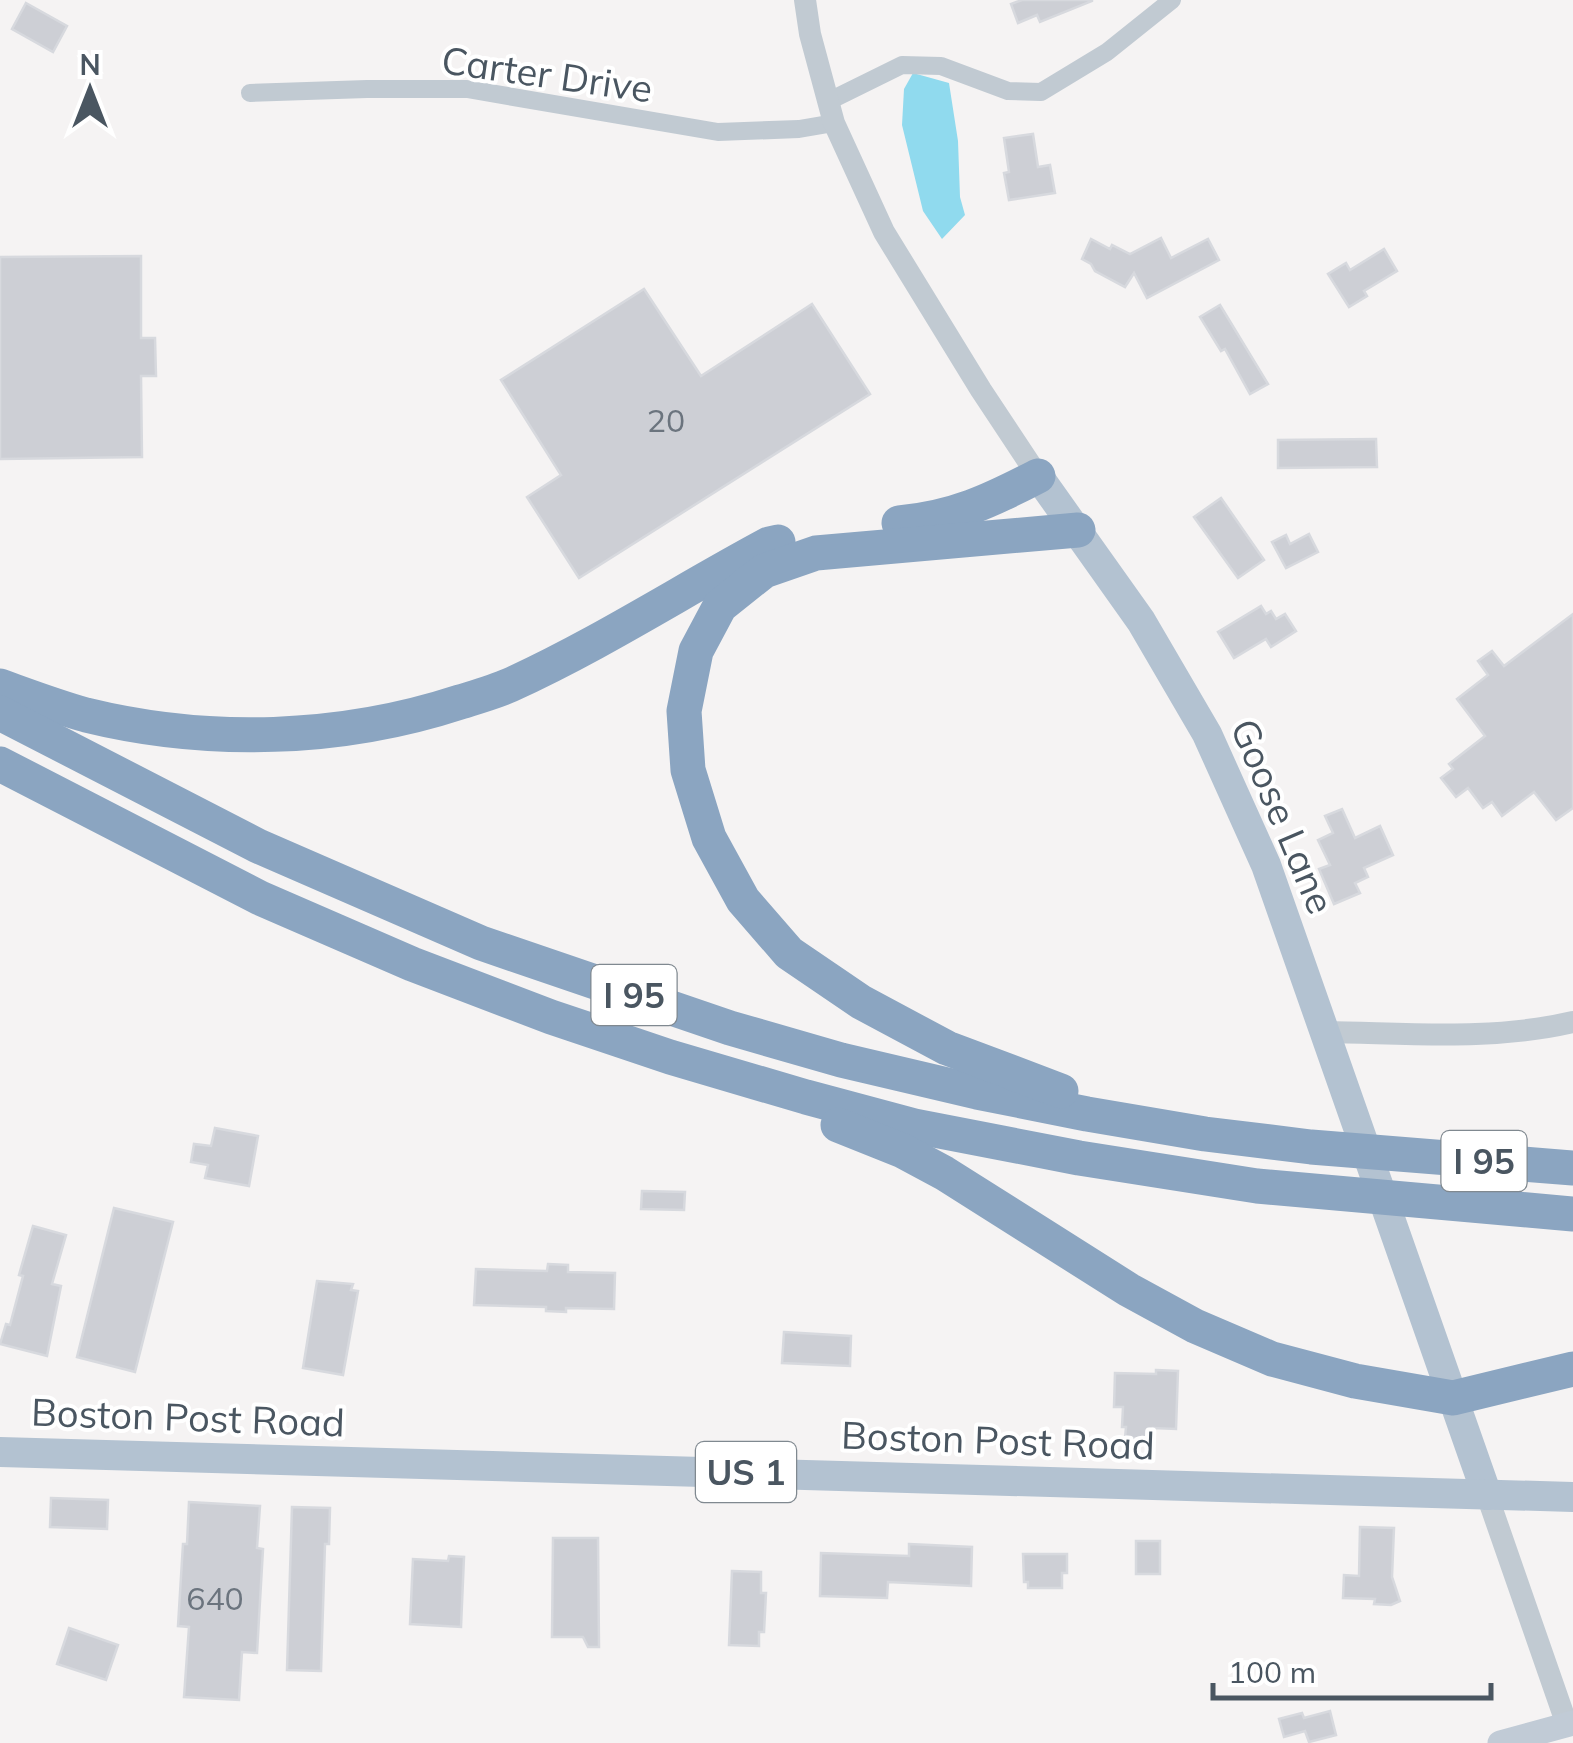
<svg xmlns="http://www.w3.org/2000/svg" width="1573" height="1743" font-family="Mulish,sans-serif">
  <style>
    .water { fill: #90daee }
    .building { fill: #cdcfd5; stroke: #d7d9de; stroke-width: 2.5 }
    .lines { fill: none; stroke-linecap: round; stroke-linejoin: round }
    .minor { stroke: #c1cad2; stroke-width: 18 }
    .tertiary { stroke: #c1cad2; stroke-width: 22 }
    .secondary { stroke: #c1cbd6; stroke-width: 25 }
    .primary { stroke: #b3c2d1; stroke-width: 30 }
    .motorway { stroke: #8ba5c1; stroke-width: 35 }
    .labels { text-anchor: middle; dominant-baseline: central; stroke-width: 8; stroke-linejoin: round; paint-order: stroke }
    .number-label { font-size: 32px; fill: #6b747e }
    .shield { fill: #fff; stroke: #808990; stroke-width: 2.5 }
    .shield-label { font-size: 35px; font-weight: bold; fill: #4a5661 }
    .street-label { font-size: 38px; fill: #4a5661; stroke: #fff }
  </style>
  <rect width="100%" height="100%" fill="#f5f3f3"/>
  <!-- water -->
  <path class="water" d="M 913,73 L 949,83 L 958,141 L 960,197 L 965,215 L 942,239 L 923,211 L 902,125 L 904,89 Z"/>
  <!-- building -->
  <g class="building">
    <path d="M 1022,0 L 1092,0 L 1092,1 L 1040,22 L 1037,15 L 1018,23 L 1011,4 Z"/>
    <path d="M 26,3 L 67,26 L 53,52 L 12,29 Z"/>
    <path d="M 1033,134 L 1038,167 L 1050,165 L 1055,193 L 1009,200 L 1004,173 L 1009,172 L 1004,138 Z"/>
    <path d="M 1161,238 L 1171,258 L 1208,239 L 1219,260 L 1147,298 L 1134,273 L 1125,287 L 1095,271 L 1091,264 L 1082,259 L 1091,239 L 1110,249 L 1112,245 L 1130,254 Z"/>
    <path d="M 1384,249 L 1397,271 L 1364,291 L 1367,296 L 1349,307 L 1328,274 L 1346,263 L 1350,270 Z"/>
    <path d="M 141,256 L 141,338 L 155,338 L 156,376 L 141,376 L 142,457 L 0,459 L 0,257 Z"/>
    <path d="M 644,289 L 701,376 L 812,304 L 870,394 L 579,578 L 527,497 L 561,475 L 501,380 Z"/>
    <path d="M 1220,305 L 1268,384 L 1250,394 L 1225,349 L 1221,351 L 1200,317 Z"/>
    <path d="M 1376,439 L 1377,467 L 1278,468 L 1278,440 Z"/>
    <path d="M 1221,498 L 1264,560 L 1238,578 L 1194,517 Z"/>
    <path d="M 1309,534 L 1318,552 L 1286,568 L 1272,542 L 1286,535 L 1290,544 Z"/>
    <path d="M 1261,606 L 1266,614 L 1271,611 L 1276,619 L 1285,614 L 1296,631 L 1271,647 L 1266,639 L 1234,658 L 1218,632 Z"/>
    <path d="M 1573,614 L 1573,808 L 1556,820 L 1534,792 L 1502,816 L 1492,802 L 1483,808 L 1468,788 L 1456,797 L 1441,778 L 1453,769 L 1449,764 L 1485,736 L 1457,699 L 1488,675 L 1478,661 L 1492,651 L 1504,666 Z"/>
    <path d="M 1342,809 L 1355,838 L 1380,826 L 1393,855 L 1364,868 L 1368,877 L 1355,883 L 1360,893 L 1334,904 L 1319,869 L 1330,865 L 1318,840 L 1333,833 L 1325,816 Z"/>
    <path d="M 215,1128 L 258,1136 L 249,1186 L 205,1178 L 208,1165 L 191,1162 L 194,1144 L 211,1146 Z"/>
    <path d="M 642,1191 L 685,1192 L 684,1210 L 641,1209 Z"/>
    <path d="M 114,1208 L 173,1222 L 135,1372 L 77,1357 Z"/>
    <path d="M 33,1226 L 66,1235 L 52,1284 L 61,1286 L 47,1356 L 0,1344 L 6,1324 L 10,1325 L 23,1276 L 19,1275 Z"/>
    <path d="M 548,1264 L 568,1265 L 568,1272 L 615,1273 L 614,1309 L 566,1308 L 566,1312 L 546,1311 L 546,1307 L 474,1305 L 476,1269 L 547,1271 Z"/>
    <path d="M 317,1281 L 353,1284 L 351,1290 L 358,1291 L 343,1375 L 303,1368 Z"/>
    <path d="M 784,1332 L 851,1336 L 850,1366 L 782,1363 Z"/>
    <path d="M 1156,1370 L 1178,1371 L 1176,1429 L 1153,1428 L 1153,1439 L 1125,1438 L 1126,1427 L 1122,1427 L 1123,1407 L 1114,1407 L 1115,1373 L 1156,1374 Z"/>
    <path d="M 51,1498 L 108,1500 L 107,1529 L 50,1527 Z"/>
    <path d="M 189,1502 L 260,1506 L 257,1548 L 263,1549 L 257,1653 L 242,1652 L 239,1700 L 184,1697 L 189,1627 L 178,1626 L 183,1544 L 187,1544 Z"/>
    <path d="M 292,1507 L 330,1508 L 329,1544 L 325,1544 L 321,1671 L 287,1670 Z"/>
    <path d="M 1360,1527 L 1394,1528 L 1392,1577 L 1400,1601 L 1391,1605 L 1374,1604 L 1375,1599 L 1343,1598 L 1344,1575 L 1359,1576 Z"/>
    <path d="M 553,1538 L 598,1538 L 599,1647 L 588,1647 L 583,1637 L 552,1637 Z"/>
    <rect x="1136" y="1541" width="24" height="33"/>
    <path d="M 909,1544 L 972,1547 L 971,1586 L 888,1582 L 887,1598 L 820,1596 L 821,1553 L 909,1556 Z"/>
    <path d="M 1023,1554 L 1067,1554 L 1067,1573 L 1062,1573 L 1062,1588 L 1028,1588 L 1028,1582 L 1024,1582 Z"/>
    <path d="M 449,1556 L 464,1557 L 461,1627 L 410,1624 L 413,1559 L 448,1561 Z"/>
    <path d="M 732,1571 L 761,1572 L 761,1593 L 766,1593 L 764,1632 L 759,1632 L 759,1646 L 729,1645 Z"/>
    <path d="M 69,1628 L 118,1645 L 106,1680 L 57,1664 Z"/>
    <path d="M 1330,1711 L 1336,1735 L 1309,1742 L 1305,1731 L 1284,1737 L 1279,1719 L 1302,1713 L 1304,1718 Z"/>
  </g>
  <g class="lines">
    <!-- minor -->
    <g class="minor">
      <path d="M 250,93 L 367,89 L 467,89 L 718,132 L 799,129 L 834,123"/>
      <path d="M 827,102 L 902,65 L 941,66 L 1008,91 L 1041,92 L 1107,52 L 1172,0"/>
    </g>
    <!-- tertiary -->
    <g class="tertiary">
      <path d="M 805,0 L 810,34 L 834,123 L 884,232 L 981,390 L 1038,476"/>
      <path d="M 1326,1032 C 1408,1033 1493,1041 1573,1022"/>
      <path d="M 1487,1495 L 1567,1725"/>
    </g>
    <!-- secondary -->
    <path class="secondary" d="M 1500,1743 L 1573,1723"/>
    <!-- primary -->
    <g class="primary">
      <path d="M 1038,476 L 1141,621 L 1207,734 L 1266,865 L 1487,1495"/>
      <path d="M 0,1452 L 1573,1497"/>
    </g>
    <!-- motorway -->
    <g class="motorway">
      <path d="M 899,523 C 954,518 990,501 1038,476"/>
      <path d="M 0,686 C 28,696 57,707 86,715 C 208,745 341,741 460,702 C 476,697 494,692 510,685 C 600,644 683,590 769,544 L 778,542"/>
      <path d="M 0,713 L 258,846 L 481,943 L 730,1028 L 841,1060 L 977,1092 L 1087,1114 L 1205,1134 L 1311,1147 L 1573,1168"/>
      <path d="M 0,764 L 260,898 L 412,964 L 551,1017 L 670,1057 L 806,1097 L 914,1126 L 1079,1158 L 1257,1186 L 1573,1214"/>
      <path d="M 1061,1091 L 947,1048 L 861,1002 L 789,953 L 743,900 L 709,838 L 688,770 L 684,711 L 696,651 L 720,606 L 764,571 L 816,553 L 1078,530"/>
      <path d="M 838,1125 L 903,1151 L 944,1173 L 1129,1290 L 1195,1326 L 1272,1359 L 1355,1381 L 1453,1398 L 1573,1369"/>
    </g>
  </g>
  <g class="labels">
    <!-- number labels -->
    <g class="number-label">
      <text x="666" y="420">20</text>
      <text x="215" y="1598">640</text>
    </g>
    <!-- shield labels -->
    <g class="shield">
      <rect x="591.5" y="965" width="85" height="60" rx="8"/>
      <rect x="1441.5" y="1131" width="85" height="60" rx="8"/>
      <rect x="696" y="1442" width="100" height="60" rx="8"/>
    </g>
    <g class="shield-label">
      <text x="634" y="995">I 95</text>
      <text x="1484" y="1161">I 95</text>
      <text x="746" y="1472">US 1</text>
    </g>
    <!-- street labels -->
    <g class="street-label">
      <text transform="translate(547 74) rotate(8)">Carter Drive</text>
      <text transform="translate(1283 816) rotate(67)">Goose Lane</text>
      <text transform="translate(188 1417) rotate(2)">Boston Post Road</text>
      <text transform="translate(998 1440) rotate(2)">Boston Post Road</text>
    </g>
  </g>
  <!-- north arrow -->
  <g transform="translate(90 90)" stroke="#ffffff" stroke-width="8" paint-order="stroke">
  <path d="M0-8L18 38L0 25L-18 38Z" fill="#4a5661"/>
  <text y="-15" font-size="28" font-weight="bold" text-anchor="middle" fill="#4a5661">N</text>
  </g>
  <!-- scale -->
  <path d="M1213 1683v15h278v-15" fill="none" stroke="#4a5661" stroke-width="5"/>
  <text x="1228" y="1683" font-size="30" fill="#4a5661" stroke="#ffffff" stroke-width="8" paint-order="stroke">100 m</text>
</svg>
